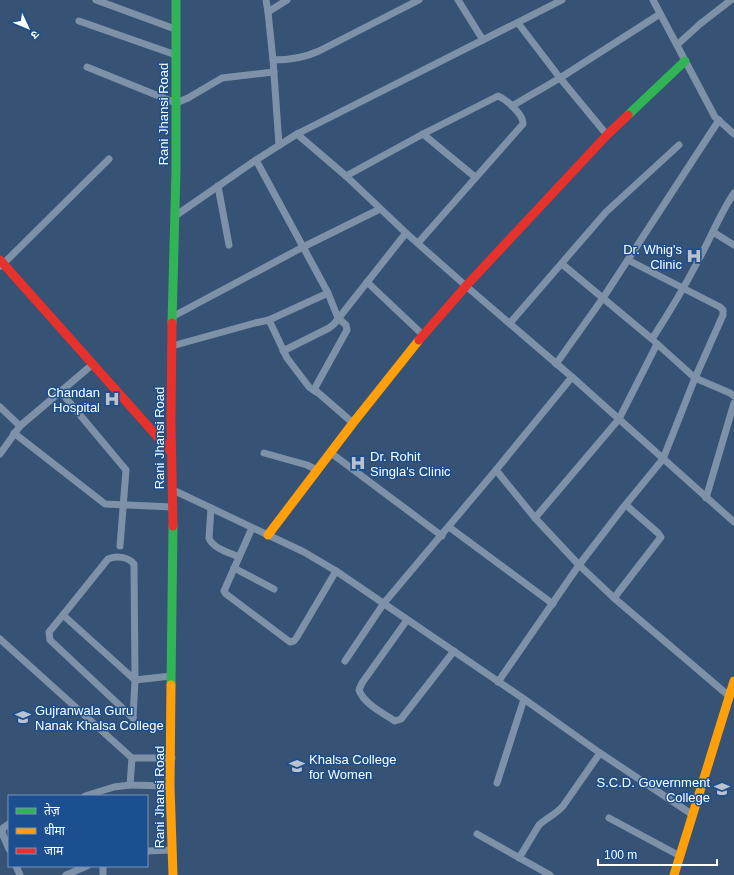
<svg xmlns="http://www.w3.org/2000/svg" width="734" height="875" font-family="Arial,'Noto Sans Devanagari',sans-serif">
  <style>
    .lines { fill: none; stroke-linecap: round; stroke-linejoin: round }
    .street { stroke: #7d92a8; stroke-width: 7 }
    .fast { stroke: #30b455; stroke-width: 9 }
    .slow { stroke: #ff9f0a; stroke-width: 9 }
    .jam { stroke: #e5322d; stroke-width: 9 }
    .labels { text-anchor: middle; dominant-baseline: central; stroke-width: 3; stroke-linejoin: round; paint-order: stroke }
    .street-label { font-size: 13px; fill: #fff; stroke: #1b4f8f }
    .poi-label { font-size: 13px; fill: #fff; stroke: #1b4f8f; text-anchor: end }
  </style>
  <rect width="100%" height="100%" fill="#365274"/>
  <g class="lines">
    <!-- street -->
    <g class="street">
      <path d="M 96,0 L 175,29"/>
      <path d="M 266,0 L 268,12 L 287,0"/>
      <path d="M 458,0 L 483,40"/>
      <path d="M 653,0 L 715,117 L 734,134"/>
      <path d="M 268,12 L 273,60 C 290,60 304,58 319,51 L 419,0"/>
      <path d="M 79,21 L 176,55"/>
      <path d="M 518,23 L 560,78 L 607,135"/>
      <path d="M 677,45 L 700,24 L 731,0"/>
      <path d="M 273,60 L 279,145"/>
      <path d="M 87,67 L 176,103 L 188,98 L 222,78 L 274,72"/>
      <path d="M 512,106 L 560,78 L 660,14"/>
      <path d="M 297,134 L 346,176 L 406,233 L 466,286 L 572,377 L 734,522"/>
      <path d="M 423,134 L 475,177"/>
      <path d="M 256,160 L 328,293 L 338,318 L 346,325 L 347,330 L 316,386 L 315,390 L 353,423"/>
      <path d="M 346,176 L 423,134 L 498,96 C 506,99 524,115 523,124 L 418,243"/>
      <path d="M 218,186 L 229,245"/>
      <path d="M 175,216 L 256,160 L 297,134 L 562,0"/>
      <path d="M 713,232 L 734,245"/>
      <path d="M 562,264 L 652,339 C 669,313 685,286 699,259 C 711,237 720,214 734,193"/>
      <path d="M 1,266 L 109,159"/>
      <path d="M 367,282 L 423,335"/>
      <path d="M 172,317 L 303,247 L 380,209"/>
      <path d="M 269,320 L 287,358 L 309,387 L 316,392"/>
      <path d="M 510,323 L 606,212 L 679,145"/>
      <path d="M 655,342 L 695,378 L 730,393 L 734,396"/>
      <path d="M 172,346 L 255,323 L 269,320 L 328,293"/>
      <path d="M 283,351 L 329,328 L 334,324 L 406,233"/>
      <path d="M 556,364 L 603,298 L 719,120"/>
      <path d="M 60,391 L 126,470 L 120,546"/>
      <path d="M 0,407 L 20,426"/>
      <path d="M 14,433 L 105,504 L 172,507"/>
      <path d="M 264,453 L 307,465 L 317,470"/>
      <path d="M 331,453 L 442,536"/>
      <path d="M 0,454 L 20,426 L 93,364"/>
      <path d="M 496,470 L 535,518 L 579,565 L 614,598 L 729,696"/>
      <path d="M 173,490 L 304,552 L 336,571 L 524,699 L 600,753 L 693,815"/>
      <path d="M 706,498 L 734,403"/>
      <path d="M 211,508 L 209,538 C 212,548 230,553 239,557"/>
      <path d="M 535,518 L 619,419 L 657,344"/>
      <path d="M 449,527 L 553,604"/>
      <path d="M 252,528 L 224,591 L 226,594 L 290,642 L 294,641 L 297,637 L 336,571"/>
      <path d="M 234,568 L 274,589"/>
      <path d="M 614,598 L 661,537 L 658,533 L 626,505"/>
      <path d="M 63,615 L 49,632 L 50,640 L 133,718"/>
      <path d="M 407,620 L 362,683 L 359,690 C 364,704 383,713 395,721 L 401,719 L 454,651"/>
      <path d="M 0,639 L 132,758 L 172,758"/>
      <path d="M 345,661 L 384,603 L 496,470 L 572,377"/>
      <path d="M 498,682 L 579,565 L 622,509 L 663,459 L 695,378 L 723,315 L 723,310 L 720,307 L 628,260"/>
      <path d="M 133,718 L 135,680 L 134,564 C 129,557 115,555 108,559 L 63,615 L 135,680 L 171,676"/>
      <path d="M 132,758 L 130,785 L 170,786"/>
      <path d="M 497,783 L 524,699"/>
      <path d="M 85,796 L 114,787 L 130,785"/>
      <path d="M 609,818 L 680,856"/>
      <path d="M 9,824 L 3,828 L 2,833 L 9,849"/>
      <path d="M 477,834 L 550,875"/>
      <path d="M 147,851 L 171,850"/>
      <path d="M 519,858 L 539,825 C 547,818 556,814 563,806 L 600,753"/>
      <path d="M 16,866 L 20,875"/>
      <path d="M 66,875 L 87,866"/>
      <path d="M 103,875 L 103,866"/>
    </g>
    <!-- fast -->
    <g class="fast">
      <path d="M 628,115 L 685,61"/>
      <path d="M 172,323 L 176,170 L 176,0"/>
      <path d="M 171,685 L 173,526"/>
    </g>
    <!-- slow -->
    <g class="slow">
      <path d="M 268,535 L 353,423 L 419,340"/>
      <path d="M 171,685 L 170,786 L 173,875"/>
      <path d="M 674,875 L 734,681"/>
    </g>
    <!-- jam -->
    <g class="jam">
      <path d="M 0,260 L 171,452"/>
      <path d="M 172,323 L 171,422 L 173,526"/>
      <path d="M 419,340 L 466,286 L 607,135 L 628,115"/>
    </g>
  </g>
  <!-- icons -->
  <defs>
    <symbol id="hospital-bare" viewBox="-9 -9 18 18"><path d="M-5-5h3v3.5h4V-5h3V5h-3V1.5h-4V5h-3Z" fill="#b9c2ce" stroke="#1b4f8f" stroke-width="2.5" paint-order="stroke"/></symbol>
    <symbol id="university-bare" viewBox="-9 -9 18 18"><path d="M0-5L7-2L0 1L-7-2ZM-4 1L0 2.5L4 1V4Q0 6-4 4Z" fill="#b9c2ce" stroke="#1b4f8f" stroke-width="2.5" paint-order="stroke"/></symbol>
  </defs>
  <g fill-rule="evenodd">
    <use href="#hospital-bare" x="683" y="245" width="22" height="22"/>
    <use href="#hospital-bare" x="101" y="388" width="22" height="22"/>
    <use href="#hospital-bare" x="347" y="452" width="22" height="22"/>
    <use href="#university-bare" x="12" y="706" width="22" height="22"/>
    <use href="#university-bare" x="286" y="755" width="22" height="22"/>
    <use href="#university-bare" x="711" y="778" width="22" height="22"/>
  </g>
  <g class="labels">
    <!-- street labels -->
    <g class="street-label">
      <text transform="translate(163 114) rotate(-90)">Rani Jhansi Road</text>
      <text transform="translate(159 438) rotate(-90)">Rani Jhansi Road</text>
      <text transform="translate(159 797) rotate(-90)">Rani Jhansi Road</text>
    </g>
    <!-- poi labels -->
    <g class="poi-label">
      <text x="682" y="249">Dr. Whig's<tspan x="682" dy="15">Clinic</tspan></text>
      <text x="100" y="392">Chandan<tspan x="100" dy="15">Hospital</tspan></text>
      <text x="370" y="456" text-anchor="start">Dr. Rohit<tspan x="370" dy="15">Singla's Clinic</tspan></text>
      <text x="35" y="710" text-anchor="start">Gujranwala Guru<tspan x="35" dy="15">Nanak Khalsa College</tspan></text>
      <text x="309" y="759" text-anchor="start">Khalsa College<tspan x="309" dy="15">for Women</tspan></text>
      <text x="710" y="782">S.C.D. Government<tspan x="710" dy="15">College</tspan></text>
    </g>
  </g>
  <!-- legend -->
  <rect x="8" y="795" width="140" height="72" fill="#1b4f8f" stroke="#7695bc"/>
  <rect x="16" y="808" width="20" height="6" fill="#30b455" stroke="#7695bc"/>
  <text x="44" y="815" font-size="12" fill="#ffffff">तेज़</text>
  <rect x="16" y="828" width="20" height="6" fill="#ff9f0a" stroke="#7695bc"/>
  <text x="44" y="835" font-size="12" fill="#ffffff">धीमा</text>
  <rect x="16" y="848" width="20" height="6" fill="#e5322d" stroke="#7695bc"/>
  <text x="44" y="855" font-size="12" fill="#ffffff">जाम</text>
  <!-- north arrow -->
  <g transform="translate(28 28) rotate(134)" stroke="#1b4f8f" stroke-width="3" paint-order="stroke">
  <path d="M0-3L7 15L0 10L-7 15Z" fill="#ffffff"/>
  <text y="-6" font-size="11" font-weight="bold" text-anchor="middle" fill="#ffffff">उ</text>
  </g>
  <!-- scale -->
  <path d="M598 859v6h119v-6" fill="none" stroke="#ffffff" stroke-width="2"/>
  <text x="604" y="859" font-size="12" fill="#ffffff" stroke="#1b4f8f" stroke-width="3" paint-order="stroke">100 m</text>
</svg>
